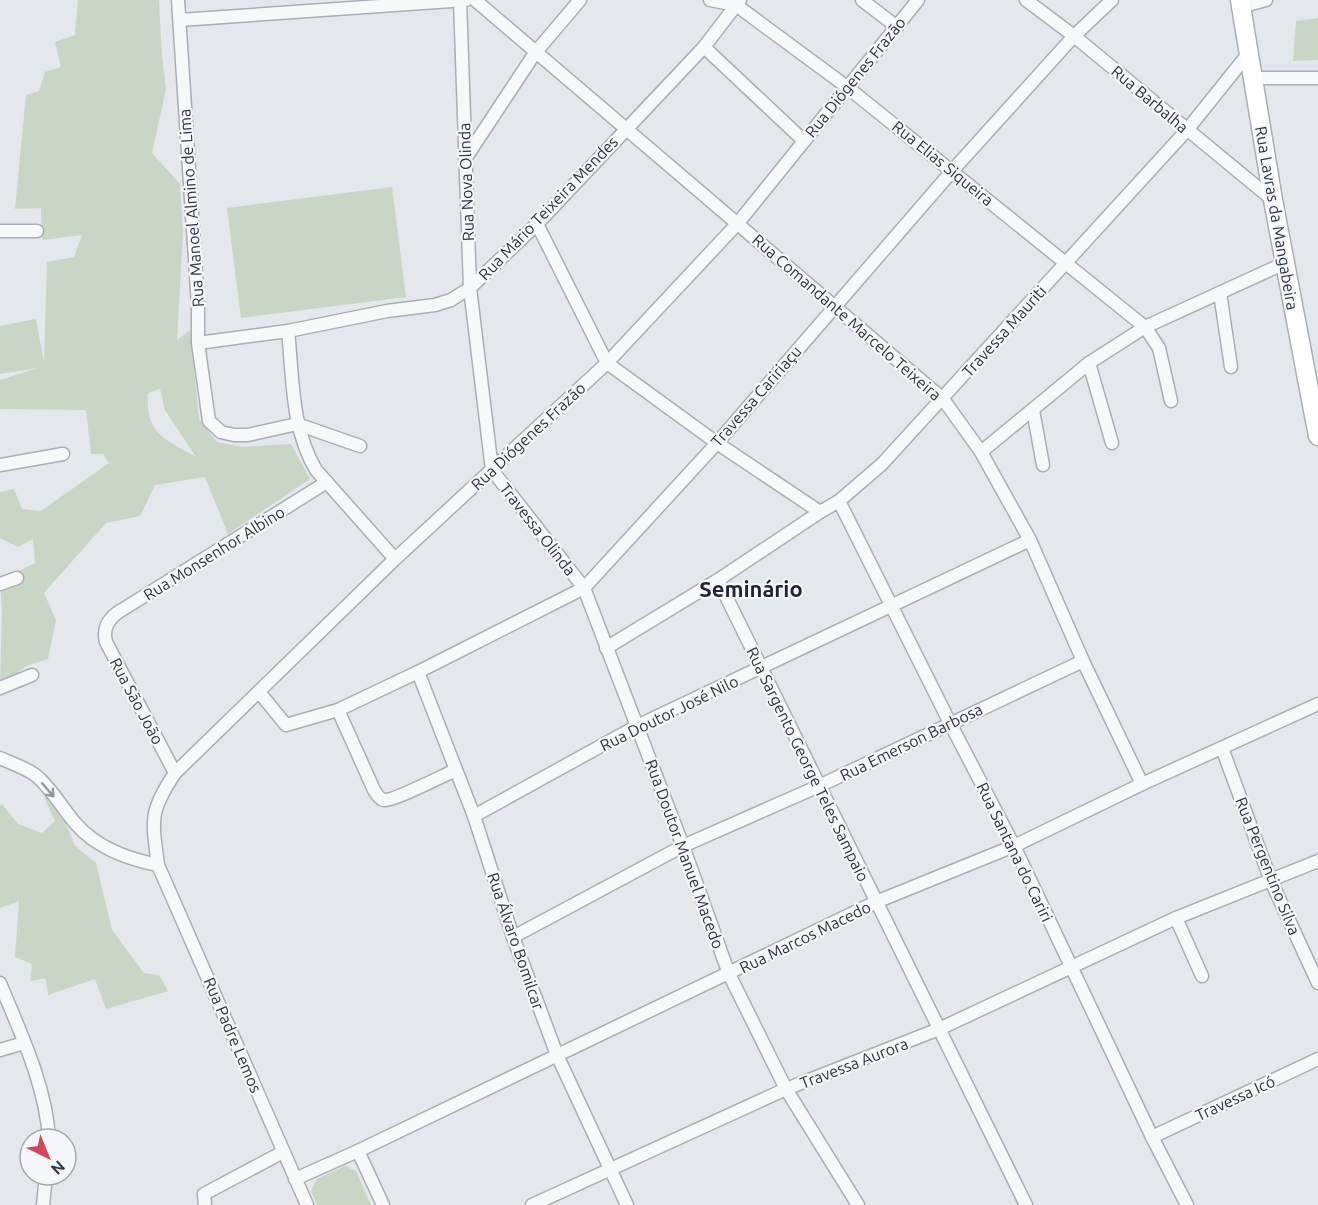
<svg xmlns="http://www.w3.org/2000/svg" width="1318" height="1205" font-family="Ubuntu,sans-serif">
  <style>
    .green { fill: #c9d6c5; fill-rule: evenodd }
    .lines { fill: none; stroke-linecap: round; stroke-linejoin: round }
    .street-casing { stroke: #a9aeb7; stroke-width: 15 }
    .secondary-casing { stroke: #a9aeb7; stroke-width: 21 }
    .street { stroke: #f7f8fa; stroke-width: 12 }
    .secondary { stroke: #fff; stroke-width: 18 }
    .oneway { stroke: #9196a0 }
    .labels { text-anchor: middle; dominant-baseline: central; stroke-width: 4.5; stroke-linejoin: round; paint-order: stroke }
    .street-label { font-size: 16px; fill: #2b3445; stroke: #f4f6f9 }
    .district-label { font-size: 22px; font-weight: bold; fill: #1d2536; stroke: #f4f6f9 }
  </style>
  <rect width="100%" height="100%" fill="#e4e7ec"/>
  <!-- green -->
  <g class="green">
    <path d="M 78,0 L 159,0 L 162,56 L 166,89 L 152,153 L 180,184 L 183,233 L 177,340 L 190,330 L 199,419 L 217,442 L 243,447 L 291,444 L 310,479 L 228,534 L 205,477 L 155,485 L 140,516 L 106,523 L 44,593 L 56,620 L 48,659 L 26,666 L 0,686 L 2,610 L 0,580 L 35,563 L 33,539 L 18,547 L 0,538 L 0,492 L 14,489 L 22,509 L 41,511 L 109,463 L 103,454 L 91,454 L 86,410 L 0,409 L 0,380 L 37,368 L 0,374 L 0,326 L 36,319 L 44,362 L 47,262 L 74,257 L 82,235 L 42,240 L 41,208 L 15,209 L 26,95 L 39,91 L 45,72 L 61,67 L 55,42 L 75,35 ZM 160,389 L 165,410 L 196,457 C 165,439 145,434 148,393 Z"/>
    <path d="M 1318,18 L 1318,60 L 1293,61 L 1296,21 Z"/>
    <path d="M 392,187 L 406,297 L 241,318 L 227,208 Z"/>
    <path d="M 44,797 L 56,799 L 75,846 L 96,863 L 112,930 L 144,973 L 159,975 L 168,991 L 106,1009 L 95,979 L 48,995 L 46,978 L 30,981 L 32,964 L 15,957 L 19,901 L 0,908 L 0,806 L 2,804 L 18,824 L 42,833 L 55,821 Z"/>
    <path d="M 345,1166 L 356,1171 L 371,1205 L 317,1205 L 311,1191 L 317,1179 Z"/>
  </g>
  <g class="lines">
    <defs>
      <g id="street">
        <path d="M 178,0 L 198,306 L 198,343 L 209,421 L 221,432 L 234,435 L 248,435 L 297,424 L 360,446"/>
        <path d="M 460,0 L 470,288 L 492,470 L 584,588 L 683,846 L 729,974 L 786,1089 L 858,1205"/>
        <path d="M 475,0 L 943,399 L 981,452 L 1030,540 L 1083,661 L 1142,784"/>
        <path d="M 710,0 L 736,5 L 847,87 L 1145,327 L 1159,348 L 1171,401"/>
        <path d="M 862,0 L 897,27"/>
        <path d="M 1026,0 L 1074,36 L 1273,200"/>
        <path d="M 1240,7 L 1266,0"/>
        <path d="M 180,20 L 466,0"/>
        <path d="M 704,47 L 803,140"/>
        <path d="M 1252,78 L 1318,78"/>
        <path d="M 465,159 L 535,53 L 580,0"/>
        <path d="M 537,224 L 607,363 L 717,443 L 820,512"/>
        <path d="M 0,231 L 37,231"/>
        <path d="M 1220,293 L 1231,367"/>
        <path d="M 288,331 C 293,378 291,428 316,470 L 395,559"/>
        <path d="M 198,343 L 288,331 L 387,311 L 435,305 L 451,300 L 470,288 L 537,224 L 704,47 L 740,0"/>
        <path d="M 1089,363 L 1112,443"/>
        <path d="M 1033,410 L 1043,465"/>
        <path d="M 981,452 L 1089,363 L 1145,327 L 1285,263"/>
        <path d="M 0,465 L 63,454"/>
        <path d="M 839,501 L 950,723 L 1014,846 L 1152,1137 L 1187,1205"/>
        <path d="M 718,580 L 1026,1205"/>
        <path d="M 0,584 L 17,578"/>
        <path d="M 606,648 L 718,580 L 820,512 L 839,501 L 882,464 L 1187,130 L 1248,54"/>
        <path d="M 418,672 L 474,816 L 513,937 L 557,1055 L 627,1205"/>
        <path d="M 0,688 L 32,675"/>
        <path d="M 259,692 L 286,725 L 338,710 L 418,672 L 584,588 L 717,443 L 953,170 L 1074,36 L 1112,0"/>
        <path d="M 338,710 L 374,790 C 376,793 379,799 384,800 C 394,801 444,775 456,770"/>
        <path d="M 1222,748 L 1271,881 L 1318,983"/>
        <path d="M 0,758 C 11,763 23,767 34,774 C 51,787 62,808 76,824 C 97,848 127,859 158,865"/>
        <path d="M 175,773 L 106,642 C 103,629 107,621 117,613 L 327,482"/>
        <path d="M 474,816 L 637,726 L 1030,540"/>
        <path d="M 1176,918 L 1202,976"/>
        <path d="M 513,937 L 683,846 L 819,786 L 1083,661"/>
        <path d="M 0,983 C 20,1032 46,1085 49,1139"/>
        <path d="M 0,1050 L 24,1043"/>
        <path d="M 1152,1137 L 1318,1059"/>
        <path d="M 358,1151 L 383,1205"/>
        <path d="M 295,1179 L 358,1151 L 876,902 L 1014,846 L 1142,784 L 1318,704"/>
        <path d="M 43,1205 L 46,1175"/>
        <path d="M 205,1205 L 204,1194 L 283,1152"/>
        <path d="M 307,1205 L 158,865 C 152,819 149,812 175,773 L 395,559 L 607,363 L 738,223 L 918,0"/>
        <path d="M 532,1205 L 786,1089 L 939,1029 L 1176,918 L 1318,861"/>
      </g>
      <path id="secondary" d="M 1240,0 L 1273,200 L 1318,436"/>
    </defs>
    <!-- street casing -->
    <use href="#street" class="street-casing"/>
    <!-- secondary casing -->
    <use href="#secondary" class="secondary-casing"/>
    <!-- street -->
    <use href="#street" class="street"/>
    <!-- secondary -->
    <use href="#secondary" class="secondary"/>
  </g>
  <!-- one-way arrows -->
  <defs><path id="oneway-shaft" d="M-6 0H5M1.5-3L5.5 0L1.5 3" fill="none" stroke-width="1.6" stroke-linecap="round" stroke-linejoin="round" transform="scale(1.5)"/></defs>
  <use class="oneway" href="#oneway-shaft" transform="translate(48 790) rotate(49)"/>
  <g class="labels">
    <!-- street labels -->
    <g class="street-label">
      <text transform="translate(855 77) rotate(-51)">Rua Diógenes Frazão</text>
      <text transform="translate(1150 99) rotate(40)">Rua Barbalha</text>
      <text transform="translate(943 163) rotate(39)">Rua Elias Siqueira</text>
      <text transform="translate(466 182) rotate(-92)">Rua Nova Olinda</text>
      <text transform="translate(191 208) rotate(-94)">Rua Manoel Almino de Lima</text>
      <text transform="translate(548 208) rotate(-46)">Rua Mário Teixeira Mendes</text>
      <text transform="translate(1277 218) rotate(80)">Rua Lavras da Mangabeira</text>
      <text transform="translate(847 317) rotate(41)">Rua Comandante Marcelo Teixeira</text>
      <text transform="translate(1004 331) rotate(-48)">Travessa Mauriti</text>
      <text transform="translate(756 396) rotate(-49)">Travessa Caririaçu</text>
      <text transform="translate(528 436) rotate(-43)">Rua Diógenes Frazão</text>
      <text transform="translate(538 529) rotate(52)">Travessa Olinda</text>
      <text transform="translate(214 553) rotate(-32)">Rua Monsenhor Albino</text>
      <text transform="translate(137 701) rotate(62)">Rua São João</text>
      <text transform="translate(669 713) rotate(-26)">Rua Doutor José Nilo</text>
      <text transform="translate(911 742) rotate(-26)">Rua Emerson Barbosa</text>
      <text transform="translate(808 764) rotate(64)">Rua Sargento George Teles Sampaio</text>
      <text transform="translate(1015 852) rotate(64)">Rua Santana do Cariri</text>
      <text transform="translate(685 854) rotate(70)">Rua Doutor Manuel Macedo</text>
      <text transform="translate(1268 866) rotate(68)">Rua Pergentino Silva</text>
      <text transform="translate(805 937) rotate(-26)">Rua Marcos Macedo</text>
      <text transform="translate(516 941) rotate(71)">Rua Álvaro Bomilcar</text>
      <text transform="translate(233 1035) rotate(67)">Rua Padre Lemos</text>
      <text transform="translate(854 1063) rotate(-21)">Travessa Aurora</text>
      <text transform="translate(1235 1098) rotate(-25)">Travessa Icó</text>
    </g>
    <!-- district labels -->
    <g class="district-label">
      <text x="751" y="588">Seminário</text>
    </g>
  </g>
  <!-- north arrow -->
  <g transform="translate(48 1157) rotate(137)"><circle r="28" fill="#f4f6f9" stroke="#a4a8b1" stroke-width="1.5"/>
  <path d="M0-4.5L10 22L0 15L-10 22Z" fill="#d1495b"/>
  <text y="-9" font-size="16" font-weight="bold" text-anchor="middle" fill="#2b3445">N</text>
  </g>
</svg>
